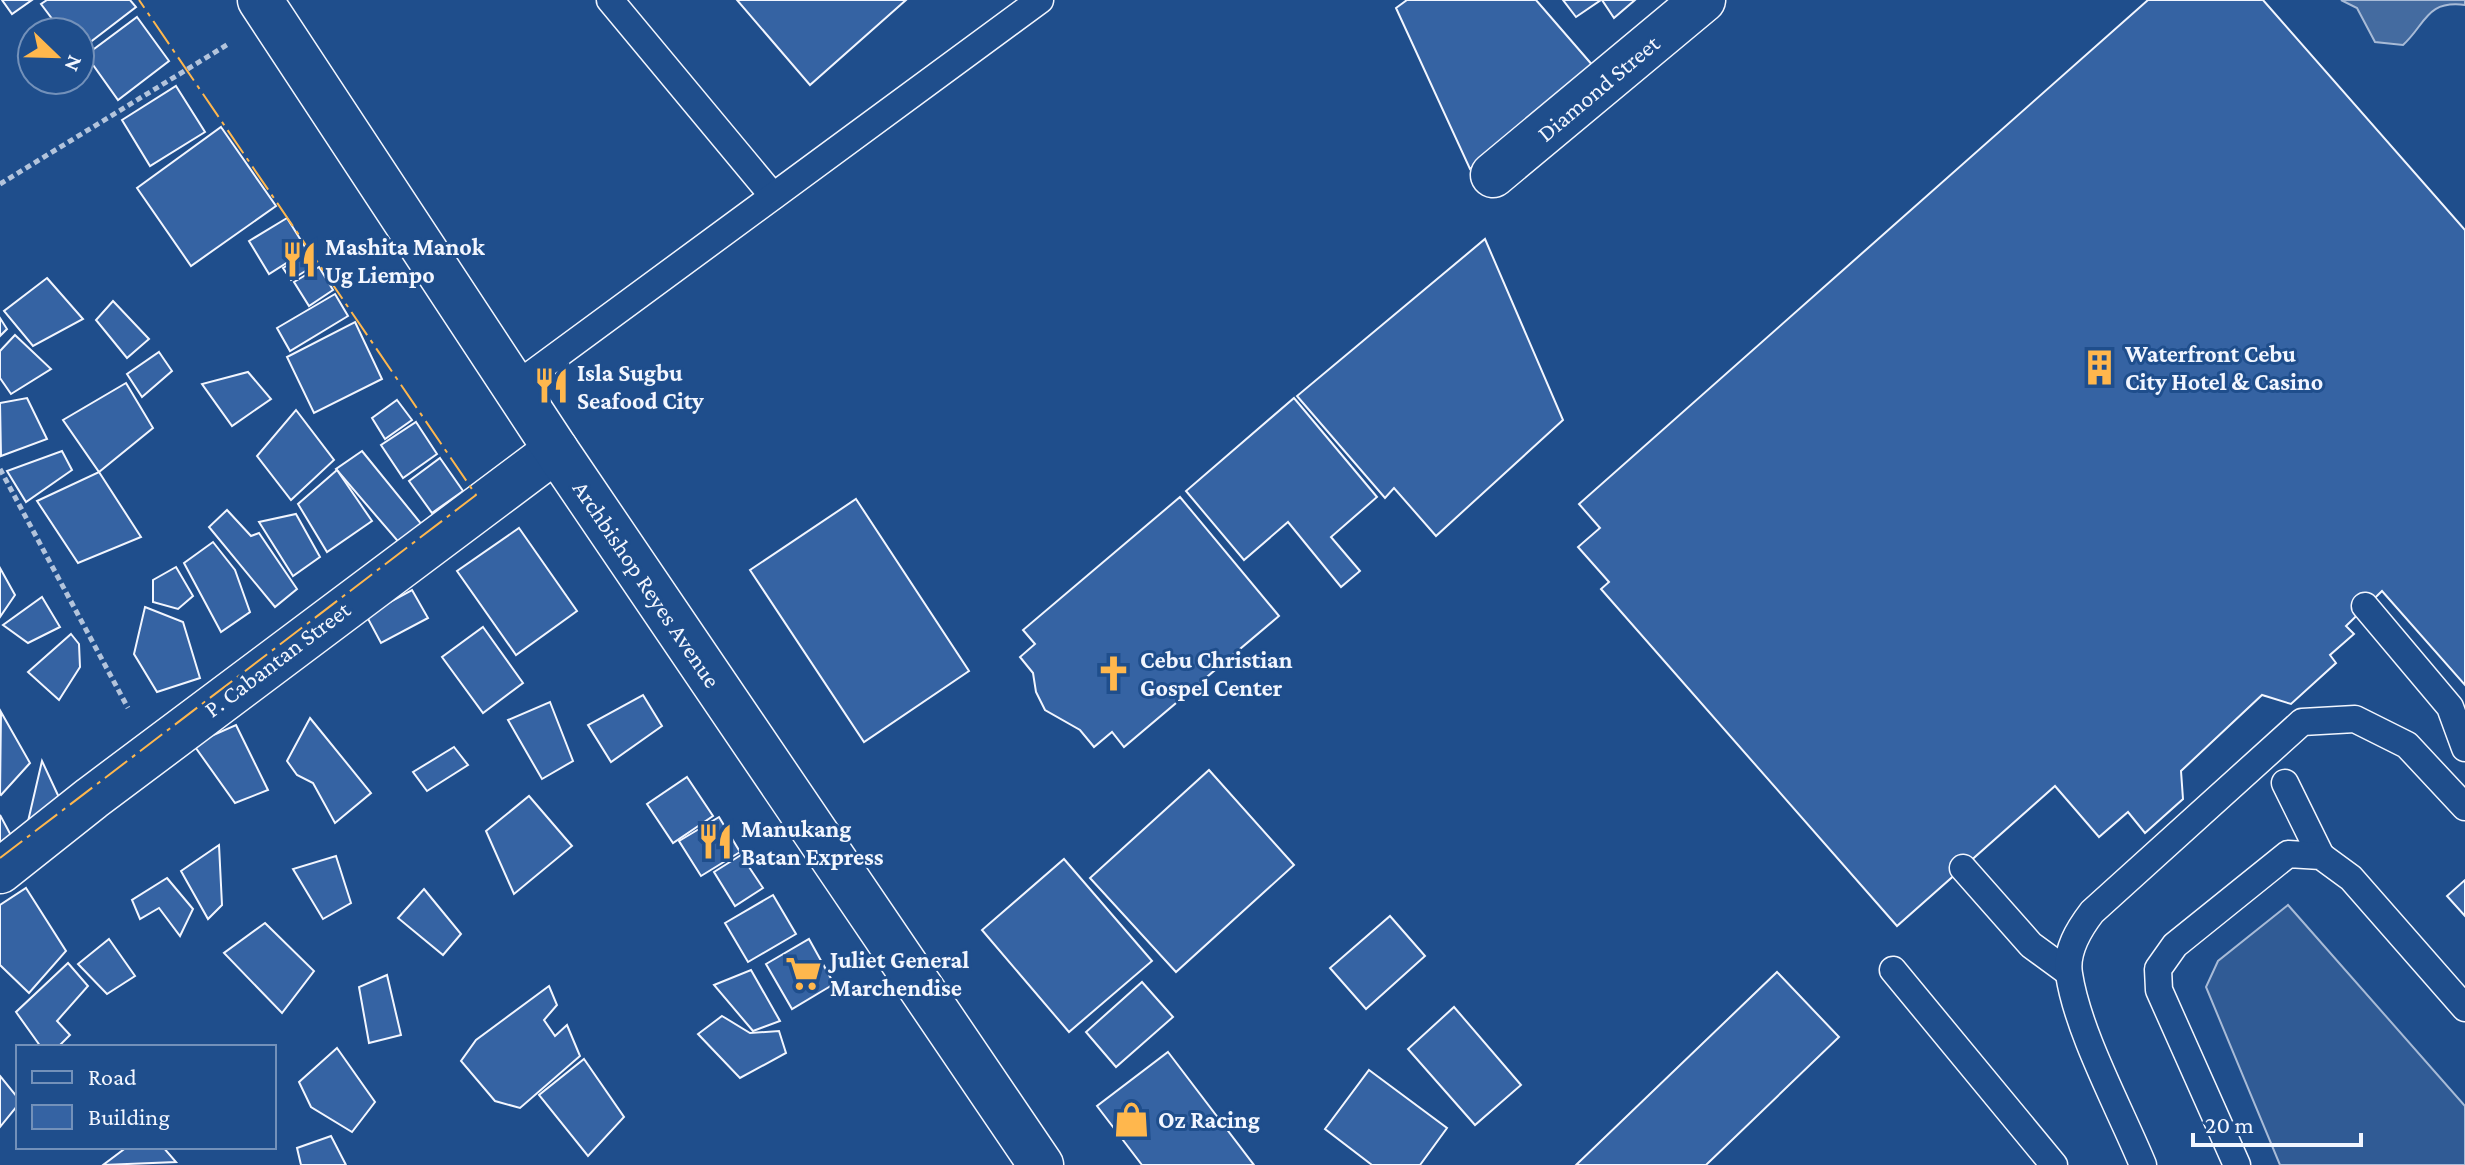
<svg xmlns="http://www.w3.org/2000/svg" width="2465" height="1165" font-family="'Crimson Pro',serif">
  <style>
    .built { fill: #305b95; stroke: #a8bbd7; stroke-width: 2 }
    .water { fill: #446ba0; stroke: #a8bbd7; stroke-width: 2 }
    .building { fill: #3563a3; stroke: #f2f6ff; stroke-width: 2 }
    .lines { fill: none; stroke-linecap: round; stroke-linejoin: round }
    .service-casing { stroke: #f2f6ff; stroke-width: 29 }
    .minor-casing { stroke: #f2f6ff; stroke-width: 47 }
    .secondary-casing { stroke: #f2f6ff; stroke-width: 47 }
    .path { stroke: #b3c4dc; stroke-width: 5; stroke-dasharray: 6 4; stroke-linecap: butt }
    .service { stroke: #1f4e8c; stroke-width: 26 }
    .minor { stroke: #1f4e8c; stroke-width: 44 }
    .secondary { stroke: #1f4e8c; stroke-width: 44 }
    .power { stroke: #ffb74d; stroke-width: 2; stroke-dasharray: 28 6 4 6; stroke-linecap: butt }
    .labels { text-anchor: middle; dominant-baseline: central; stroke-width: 6; stroke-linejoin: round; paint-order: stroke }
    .street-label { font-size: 24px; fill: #f2f6ff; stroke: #1f4e8c }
    .poi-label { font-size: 24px; font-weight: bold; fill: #f2f6ff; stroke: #1f4e8c; text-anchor: start }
  </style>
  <rect width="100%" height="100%" fill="#1f4e8c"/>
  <!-- built -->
  <path class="built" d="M 2288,905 L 2465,1106 L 2465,1165 L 2280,1165 L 2206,987 L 2218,961 Z"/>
  <!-- water -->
  <path class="water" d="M 2341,0 L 2465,0 L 2465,5 C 2426,0 2426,24 2403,45 L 2375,42 L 2357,8 Z"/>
  <!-- building -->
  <g class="building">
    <path d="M 2,0 L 32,0 L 12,14 Z"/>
    <path d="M 47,0 L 130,0 L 136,7 L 80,50 L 80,32 L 62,32 L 41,4 Z"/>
    <path d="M 737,0 L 906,0 L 810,85 Z"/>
    <path d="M 1407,0 L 1536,0 L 1594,67 L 1470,169 L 1396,8 Z"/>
    <path d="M 1563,0 L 1601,0 L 1576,17 Z"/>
    <path d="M 1602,0 L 1635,0 L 1614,18 Z"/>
    <path d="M 2148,0 L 2263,0 L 2465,230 L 2465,685 L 2382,591 L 2346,626 L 2354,634 L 2330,655 L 2336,663 L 2291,704 L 2262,695 L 2181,771 L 2183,799 L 2145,833 L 2128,812 L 2099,837 L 2055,786 L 1897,926 L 1601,589 L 1609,582 L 1578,547 L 1600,528 L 1579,504 Z"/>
    <path d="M 137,17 L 169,61 L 118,100 L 86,55 Z"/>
    <path d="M 176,86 L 205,132 L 150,166 L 122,120 Z"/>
    <path d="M 221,127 L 276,206 L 191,266 L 137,188 Z"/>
    <path d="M 287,218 L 307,250 L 269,274 L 249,241 Z"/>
    <path d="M 1485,239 L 1563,420 L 1436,536 L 1394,488 L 1385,498 L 1297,396 Z"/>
    <path d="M 308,253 L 315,265 L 291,280 L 283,268 Z"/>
    <path d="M 319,267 L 333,290 L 309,306 L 294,282 Z"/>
    <path d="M 47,278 L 83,319 L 33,346 L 4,311 Z"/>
    <path d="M 335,294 L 348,316 L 290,351 L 277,328 Z"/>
    <path d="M 113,301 L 149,339 L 127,358 L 96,320 Z"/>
    <path d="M 0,318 L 7,329 L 0,336 Z"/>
    <path d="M 355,322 L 382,379 L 314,413 L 287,357 Z"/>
    <path d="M 15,335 L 51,369 L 11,394 L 0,378 L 0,351 Z"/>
    <path d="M 159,352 L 172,371 L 142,397 L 127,374 Z"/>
    <path d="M 248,372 L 271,399 L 232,426 L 202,384 Z"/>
    <path d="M 126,383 L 153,428 L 99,472 L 63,420 Z"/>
    <path d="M 27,398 L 47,439 L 1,456 L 0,403 Z"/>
    <path d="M 1294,398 L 1377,497 L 1331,537 L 1360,571 L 1341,587 L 1288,522 L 1244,560 L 1186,491 Z"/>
    <path d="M 397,400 L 412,420 L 385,439 L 372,418 Z"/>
    <path d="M 296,410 L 334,460 L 291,500 L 257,456 Z"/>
    <path d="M 416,422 L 437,454 L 403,478 L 381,445 Z"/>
    <path d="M 62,451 L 72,470 L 26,502 L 7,471 Z"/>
    <path d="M 362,451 L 427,531 L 402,546 L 336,469 Z"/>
    <path d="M 440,458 L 463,491 L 432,513 L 409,481 Z"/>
    <path d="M 337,470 L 372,521 L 327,552 L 298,504 Z"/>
    <path d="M 99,472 L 141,537 L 78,563 L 37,501 Z"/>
    <path d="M 1180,497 L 1279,616 L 1124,747 L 1112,732 L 1094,747 L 1080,730 L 1045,710 L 1036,692 L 1033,673 L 1020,657 L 1035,644 L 1023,630 Z"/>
    <path d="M 856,499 L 969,671 L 864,742 L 750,570 Z"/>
    <path d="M 227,510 L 251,536 L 259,533 L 297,589 L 275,607 L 209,527 Z"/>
    <path d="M 296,514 L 320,557 L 293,576 L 259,522 Z"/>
    <path d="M 519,528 L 577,611 L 516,655 L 457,571 Z"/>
    <path d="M 213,542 L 235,570 L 250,612 L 221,632 L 184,563 Z"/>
    <path d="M 176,567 L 193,596 L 178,609 L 153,602 L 153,580 Z"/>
    <path d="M 0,568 L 15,595 L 0,617 Z"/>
    <path d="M 412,590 L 428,618 L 381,643 L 366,615 Z"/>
    <path d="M 42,597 L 60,627 L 28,643 L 3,625 Z"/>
    <path d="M 145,607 L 183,622 L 200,678 L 157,692 L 134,654 Z"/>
    <path d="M 483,627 L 523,683 L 483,713 L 442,657 Z"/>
    <path d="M 71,634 L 79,644 L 80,667 L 59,700 L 28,672 Z"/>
    <path d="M 643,695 L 662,726 L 611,762 L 588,725 Z"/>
    <path d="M 550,702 L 573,761 L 542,779 L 508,720 Z"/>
    <path d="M 1,712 L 30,763 L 1,795 L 0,794 Z"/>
    <path d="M 310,718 L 371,793 L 335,823 L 313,783 L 297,775 L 287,761 Z"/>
    <path d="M 236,725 L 268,790 L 235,803 L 193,744 Z"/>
    <path d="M 454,747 L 468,765 L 427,791 L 413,772 Z"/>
    <path d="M 42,761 L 63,806 L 26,830 Z"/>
    <path d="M 1209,770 L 1294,865 L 1176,972 L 1090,878 Z"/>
    <path d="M 687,777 L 713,816 L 673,843 L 647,804 Z"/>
    <path d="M 529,796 L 572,846 L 514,894 L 486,831 Z"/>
    <path d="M 0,815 L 15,843 L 0,852 Z"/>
    <path d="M 719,817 L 740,852 L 701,876 L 679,841 Z"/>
    <path d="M 219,845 L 222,905 L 208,919 L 181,871 Z"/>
    <path d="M 741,855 L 763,888 L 735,906 L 714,872 Z"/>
    <path d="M 336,856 L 351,903 L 323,919 L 293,869 Z"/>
    <path d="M 1064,859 L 1152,961 L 1069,1032 L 982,930 Z"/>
    <path d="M 167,878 L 193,909 L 180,936 L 159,908 L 140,919 L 132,900 Z"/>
    <path d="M 2465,880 L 2465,916 L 2447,896 Z"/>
    <path d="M 26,888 L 66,951 L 29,993 L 0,965 L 0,905 Z"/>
    <path d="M 424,889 L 461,934 L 443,955 L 398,918 Z"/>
    <path d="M 773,895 L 796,934 L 748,962 L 725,923 Z"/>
    <path d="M 1390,916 L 1425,956 L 1366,1009 L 1330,968 Z"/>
    <path d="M 265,923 L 314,971 L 282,1013 L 224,953 Z"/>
    <path d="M 109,939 L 135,976 L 107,994 L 78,964 Z"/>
    <path d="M 809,939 L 834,984 L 792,1009 L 766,964 Z"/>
    <path d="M 68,963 L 88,986 L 57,1021 L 70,1035 L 58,1047 L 41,1047 L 16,1012 Z"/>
    <path d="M 751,970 L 780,1021 L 753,1031 L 714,985 Z"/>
    <path d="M 1777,972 L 1839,1037 L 1706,1165 L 1576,1165 Z"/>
    <path d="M 387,975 L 401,1035 L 369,1043 L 359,987 Z"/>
    <path d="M 1142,982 L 1173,1017 L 1116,1067 L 1086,1032 Z"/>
    <path d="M 549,986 L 557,1005 L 544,1020 L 555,1036 L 567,1025 L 580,1056 L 520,1108 L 495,1101 L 461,1061 L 476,1040 Z"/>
    <path d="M 1454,1007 L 1521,1085 L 1475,1125 L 1408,1049 Z"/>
    <path d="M 722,1016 L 750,1033 L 779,1031 L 786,1053 L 740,1078 L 698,1034 Z"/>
    <path d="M 337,1048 L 375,1102 L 352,1132 L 311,1107 L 299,1082 Z"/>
    <path d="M 1168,1052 L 1254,1165 L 1142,1165 L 1097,1106 Z"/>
    <path d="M 584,1059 L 624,1117 L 588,1156 L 539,1095 Z"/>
    <path d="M 1369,1070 L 1447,1128 L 1420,1165 L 1372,1165 L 1325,1129 Z"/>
    <path d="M 0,1076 L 18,1098 L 18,1105 L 0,1127 Z"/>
    <path d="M 331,1136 L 346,1165 L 301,1165 L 297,1148 Z"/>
    <path d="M 127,1147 L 163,1147 L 176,1162 L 103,1165 Z"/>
  </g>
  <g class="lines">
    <defs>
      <g id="service">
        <path d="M 610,0 L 773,196"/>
        <path d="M 514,387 L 1040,0"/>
        <path d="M 2365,606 L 2450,707 L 2465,748"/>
        <path d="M 2285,783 L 2321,856"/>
        <path d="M 1963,868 L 2031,945 L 2068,972"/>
        <path d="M 1893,970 L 2054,1165"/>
        <path d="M 2143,1165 C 2120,1109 2078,1033 2069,974 C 2065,951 2079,929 2092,912 L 2302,722 L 2355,719 L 2407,745 L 2465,807"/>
        <path d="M 2237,1165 L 2159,990 L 2158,969 L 2175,945 L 2288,854 L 2321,856 L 2351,878 L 2465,1008"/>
      </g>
      <g id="minor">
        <path d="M 1493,175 L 1703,0"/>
        <path d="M 0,871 L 92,798 L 556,450"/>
      </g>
      <path id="secondary" d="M 260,0 L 556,450 L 1041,1165"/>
    </defs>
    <!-- service casing -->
    <use href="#service" class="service-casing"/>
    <!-- minor casing -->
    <use href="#minor" class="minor-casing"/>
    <!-- secondary casing -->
    <use href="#secondary" class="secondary-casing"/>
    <!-- path -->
    <g class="path">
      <path d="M 0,184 L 230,43"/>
      <path d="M 0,469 L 128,708"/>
    </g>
    <!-- service -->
    <use href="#service" class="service"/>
    <!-- minor -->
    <use href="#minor" class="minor"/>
    <!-- secondary -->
    <use href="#secondary" class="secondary"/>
    <!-- power -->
    <path class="power" d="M 0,858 L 476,495 L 139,0"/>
  </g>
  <!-- icons -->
  <defs>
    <symbol id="restaurant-bare" viewBox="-9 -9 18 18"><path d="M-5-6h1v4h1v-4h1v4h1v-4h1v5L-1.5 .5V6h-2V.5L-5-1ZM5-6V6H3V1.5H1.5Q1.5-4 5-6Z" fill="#ffb74d" stroke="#1f4e8c" stroke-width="2.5" paint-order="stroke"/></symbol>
    <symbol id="building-bare" viewBox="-9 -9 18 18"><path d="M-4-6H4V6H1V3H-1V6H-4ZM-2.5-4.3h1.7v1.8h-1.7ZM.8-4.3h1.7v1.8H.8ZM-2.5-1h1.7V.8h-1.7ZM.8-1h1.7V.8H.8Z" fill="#ffb74d" stroke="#1f4e8c" stroke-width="2.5" paint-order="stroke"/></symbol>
    <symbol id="church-bare" viewBox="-9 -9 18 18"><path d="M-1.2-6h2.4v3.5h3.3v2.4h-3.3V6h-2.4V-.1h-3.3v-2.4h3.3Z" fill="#ffb74d" stroke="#1f4e8c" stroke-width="2.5" paint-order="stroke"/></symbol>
    <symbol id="supermarket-bare" viewBox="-9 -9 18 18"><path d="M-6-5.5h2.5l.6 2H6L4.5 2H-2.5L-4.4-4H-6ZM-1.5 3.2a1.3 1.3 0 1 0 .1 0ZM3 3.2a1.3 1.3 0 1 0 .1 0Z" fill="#ffb74d" stroke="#1f4e8c" stroke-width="2.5" paint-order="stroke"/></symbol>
    <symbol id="shop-bare" viewBox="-9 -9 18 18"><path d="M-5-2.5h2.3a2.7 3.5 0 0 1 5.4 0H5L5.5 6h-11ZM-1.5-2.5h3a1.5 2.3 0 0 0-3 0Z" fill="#ffb74d" stroke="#1f4e8c" stroke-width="2.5" paint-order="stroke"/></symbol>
  </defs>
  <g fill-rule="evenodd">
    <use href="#restaurant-bare" x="274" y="234" width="51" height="51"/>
    <use href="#building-bare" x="2074" y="342" width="51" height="51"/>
    <use href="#restaurant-bare" x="526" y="360" width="51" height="51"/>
    <use href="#church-bare" x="1088" y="648" width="51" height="51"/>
    <use href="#restaurant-bare" x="690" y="816" width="51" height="51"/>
    <use href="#supermarket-bare" x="778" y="948" width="51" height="51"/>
    <use href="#shop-bare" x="1106" y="1094" width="51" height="51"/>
  </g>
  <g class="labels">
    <!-- street labels -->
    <g class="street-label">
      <text transform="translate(1598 88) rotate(-40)">Diamond Street</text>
      <text transform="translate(647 584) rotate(56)">Archbishop Reyes Avenue</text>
      <text transform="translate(277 659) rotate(-37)">P. Cabantan Street</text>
    </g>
    <!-- poi labels -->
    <g class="poi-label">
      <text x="325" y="246">Mashita Manok<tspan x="325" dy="28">Ug Liempo</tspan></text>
      <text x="2125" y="353">Waterfront Cebu<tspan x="2125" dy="28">City Hotel &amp; Casino</tspan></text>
      <text x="577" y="372">Isla Sugbu<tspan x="577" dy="28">Seafood City</tspan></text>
      <text x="1140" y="659">Cebu Christian<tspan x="1140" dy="28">Gospel Center</tspan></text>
      <text x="741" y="828">Manukang<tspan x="741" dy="28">Batan Express</tspan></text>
      <text x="830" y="959">Juliet General<tspan x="830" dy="28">Marchendise</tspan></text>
      <text x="1158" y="1119">Oz Racing</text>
    </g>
  </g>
  <!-- legend -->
  <rect x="16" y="1045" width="260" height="104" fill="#1f4e8c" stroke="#7391ba" stroke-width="2"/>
  <rect x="32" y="1071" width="40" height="12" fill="#1f4e8c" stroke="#7391ba" stroke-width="2"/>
  <text x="88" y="1085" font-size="24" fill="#f2f6ff">Road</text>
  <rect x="32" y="1105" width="40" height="24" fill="#3563a3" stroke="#7391ba" stroke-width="2"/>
  <text x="88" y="1125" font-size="24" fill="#f2f6ff">Building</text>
  <!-- north arrow -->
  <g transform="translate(56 56) rotate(113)"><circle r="38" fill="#1f4e8c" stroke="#7391ba" stroke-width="2"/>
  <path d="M0-6L14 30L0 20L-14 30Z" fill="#ffb74d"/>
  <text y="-12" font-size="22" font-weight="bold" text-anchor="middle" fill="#f2f6ff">N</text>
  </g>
  <!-- scale -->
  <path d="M2193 1133v12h168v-12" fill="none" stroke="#f2f6ff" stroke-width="4"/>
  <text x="2205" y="1133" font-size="24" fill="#f2f6ff" stroke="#1f4e8c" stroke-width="6" paint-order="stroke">20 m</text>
</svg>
